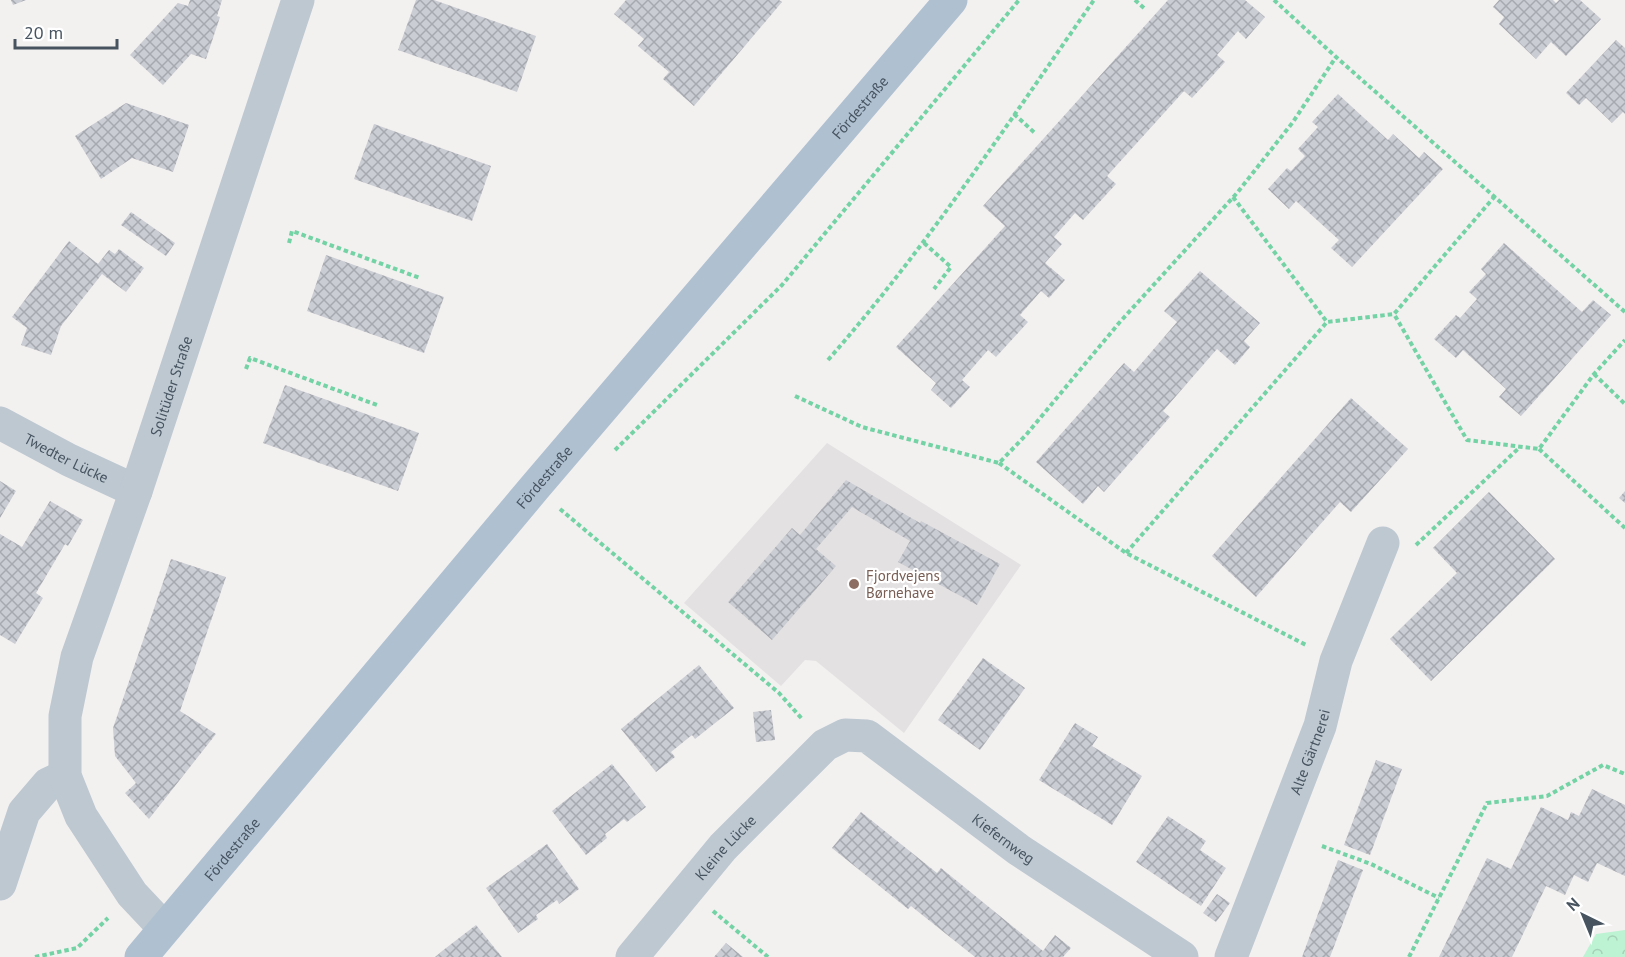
<svg xmlns="http://www.w3.org/2000/svg" width="1625" height="957" font-family="'PT Sans',sans-serif">
  <style>
    .education { fill: #e4e1e2 }
    .park { fill: url(#park-crowns) }
    .building { fill: url(#building-cross-hatch) }
    .lines { fill: none; stroke-linecap: round; stroke-linejoin: round }
    .path { stroke: #73d3a5; stroke-width: 4; stroke-dasharray: 4.5 3; stroke-linecap: butt }
    .minor { stroke: #bdc8d1; stroke-width: 33 }
    .major { stroke: #afc0d1; stroke-width: 33 }
    .education-dot { fill: #8d6e63; stroke: #fff; stroke-width: 2 }
    .labels { text-anchor: middle; dominant-baseline: central; stroke-width: 4.5; stroke-linejoin: round; paint-order: stroke }
    .street-label { font-size: 15px; fill: #475460; stroke: #fff }
    .education-label { font-size: 15px; fill: #785e54; stroke: #fff; text-anchor: start }
  </style>
  <defs>
    <pattern id="park-crowns" width="20" height="18" patternUnits="userSpaceOnUse" patternTransform="scale(1.5)"><rect width="20" height="18" fill="#bdf2d2"/><path d="M2 6a3 3 0 1 1 6 0M12 15a3 3 0 1 1 6 0" fill="none" stroke="#a4d1b7"/></pattern>
    <pattern id="building-cross-hatch" width="8" height="8" patternUnits="userSpaceOnUse" patternTransform="scale(1.5)"><rect width="8" height="8" fill="#cacdd3"/><path d="M0 0l8 8M0 8l8-8" fill="none" stroke="#a6a9af"/></pattern>
  </defs>
  <rect width="100%" height="100%" fill="#f3f0f0"/>
  <!-- education -->
  <path class="education" d="M 827,443 L 1021,565 L 904,733 L 816,661 L 805,660 L 781,686 L 684,603 Z"/>
  <!-- park -->
  <path class="park" d="M 1625,930 L 1625,957 L 1583,957 L 1596,934 Z"/>
  <!-- building -->
  <g class="building">
    <path d="M 11,0 L 26,0 L 13,5 Z"/>
    <path d="M 190,0 L 222,0 L 217,16 L 220,17 L 206,59 L 191,54 L 163,85 L 130,55 L 178,3 L 188,6 Z"/>
    <path d="M 416,0 L 434,0 L 536,36 L 517,92 L 398,50 Z"/>
    <path d="M 626,0 L 779,0 L 782,2 L 694,106 L 663,79 L 669,72 L 638,46 L 644,39 L 614,14 Z"/>
    <path d="M 1168,0 L 1245,0 L 1265,17 L 1246,39 L 1238,31 L 1217,55 L 1225,62 L 1192,98 L 1184,91 L 1107,176 L 1116,184 L 1083,220 L 1075,213 L 1054,237 L 1062,244 L 1045,263 L 1065,280 L 1049,298 L 1041,291 L 1020,315 L 1028,322 L 996,357 L 988,350 L 962,380 L 970,387 L 951,408 L 931,390 L 936,383 L 896,347 L 1005,226 L 983,206 Z"/>
    <path d="M 1499,0 L 1553,0 L 1556,3 L 1559,0 L 1580,0 L 1601,19 L 1566,56 L 1551,42 L 1536,59 L 1499,24 L 1504,17 L 1493,7 Z"/>
    <path d="M 1616,40 L 1625,48 L 1625,114 L 1623,112 L 1612,123 L 1586,98 L 1579,105 L 1566,93 Z"/>
    <path d="M 1338,94 L 1388,140 L 1393,134 L 1419,158 L 1424,152 L 1443,169 L 1352,267 L 1331,248 L 1339,240 L 1296,201 L 1289,209 L 1268,189 L 1287,168 L 1291,171 L 1305,156 L 1298,149 L 1318,127 L 1312,122 Z"/>
    <path d="M 126,103 L 189,125 L 173,172 L 132,158 L 101,179 L 75,136 Z"/>
    <path d="M 374,124 L 491,166 L 472,221 L 354,179 Z"/>
    <path d="M 131,212 L 175,243 L 166,256 L 121,225 Z"/>
    <path d="M 69,241 L 98,264 L 109,250 L 115,254 L 119,249 L 144,268 L 126,292 L 102,274 L 61,326 L 51,355 L 21,345 L 27,328 L 12,317 Z"/>
    <path d="M 1504,243 L 1582,312 L 1593,300 L 1611,315 L 1521,416 L 1499,397 L 1506,389 L 1463,350 L 1456,358 L 1434,339 L 1456,315 L 1460,318 L 1477,299 L 1469,292 L 1486,274 L 1481,269 Z"/>
    <path d="M 326,255 L 444,297 L 424,353 L 307,311 Z"/>
    <path d="M 1200,271 L 1260,323 L 1244,341 L 1250,347 L 1235,365 L 1217,349 L 1163,411 L 1170,417 L 1104,492 L 1098,486 L 1083,504 L 1036,462 L 1124,363 L 1134,372 L 1177,322 L 1164,311 Z"/>
    <path d="M 285,385 L 419,433 L 398,491 L 263,443 Z"/>
    <path d="M 1351,398 L 1408,449 L 1351,512 L 1340,502 L 1256,597 L 1212,556 Z"/>
    <path d="M 846,480 L 920,523 L 921,521 L 1000,564 L 977,605 L 898,562 L 910,541 L 852,507 L 816,549 L 836,566 L 772,640 L 728,602 L 792,528 L 800,535 Z"/>
    <path d="M 0,481 L 16,491 L 0,518 Z"/>
    <path d="M 1625,491 L 1625,503 L 1619,498 Z"/>
    <path d="M 1489,492 L 1555,559 L 1431,681 L 1390,639 L 1457,573 L 1433,548 Z"/>
    <path d="M 50,501 L 83,520 L 68,546 L 65,544 L 36,593 L 43,598 L 15,644 L 0,635 L 0,534 L 22,547 Z"/>
    <path d="M 171,559 L 226,577 L 180,711 L 216,734 L 149,819 L 125,793 L 136,783 L 115,756 L 113,728 Z"/>
    <path d="M 983,658 L 1025,688 L 980,750 L 938,720 Z"/>
    <path d="M 699,665 L 734,708 L 695,739 L 692,735 L 671,752 L 675,757 L 656,772 L 621,729 Z"/>
    <path d="M 771,710 L 775,740 L 756,742 L 753,712 Z"/>
    <path d="M 1075,723 L 1098,737 L 1092,746 L 1142,776 L 1112,825 L 1039,780 Z"/>
    <path d="M 1376,760 L 1402,769 L 1370,855 L 1344,845 Z"/>
    <path d="M 612,764 L 646,807 L 627,822 L 624,819 L 605,834 L 607,838 L 586,855 L 552,811 Z"/>
    <path d="M 1592,789 L 1625,805 L 1625,876 L 1597,863 L 1588,882 L 1574,875 L 1565,895 L 1546,886 L 1512,957 L 1439,957 L 1487,858 L 1511,869 L 1541,807 L 1568,820 L 1571,812 L 1579,816 Z"/>
    <path d="M 861,812 L 937,873 L 941,868 L 1043,951 L 1055,935 L 1071,948 L 1063,957 L 975,957 L 911,906 L 908,909 L 832,848 Z"/>
    <path d="M 1168,816 L 1206,841 L 1200,850 L 1226,868 L 1201,906 L 1136,862 Z"/>
    <path d="M 547,844 L 579,889 L 559,904 L 557,900 L 536,915 L 538,919 L 518,933 L 486,888 Z"/>
    <path d="M 1338,860 L 1363,870 L 1330,957 L 1302,957 Z"/>
    <path d="M 1217,894 L 1230,903 L 1216,922 L 1203,913 Z"/>
    <path d="M 476,925 L 502,957 L 435,957 L 446,948 Z"/>
    <path d="M 726,943 L 743,957 L 714,957 Z"/>
  </g>
  <g class="lines">
    <!-- path -->
    <g class="path">
      <path d="M 1135,0 L 1145,9"/>
      <path d="M 1274,0 L 1336,57 L 1625,312"/>
      <path d="M 1014,114 L 1036,134"/>
      <path d="M 1495,196 L 1394,314 L 1467,440 L 1539,449 L 1594,374 L 1625,340"/>
      <path d="M 1233,197 L 1327,322 L 1394,314"/>
      <path d="M 289,243 L 292,231 L 420,278"/>
      <path d="M 924,243 L 951,267 L 934,289"/>
      <path d="M 828,360 C 927,247 1008,123 1094,0"/>
      <path d="M 246,369 L 250,358 L 377,405"/>
      <path d="M 1594,374 L 1625,404"/>
      <path d="M 795,396 L 862,427 L 999,463 L 1026,435 L 1119,323 L 1237,193 L 1293,122 L 1336,57"/>
      <path d="M 1539,449 L 1625,528"/>
      <path d="M 615,450 L 782,285 L 1019,0"/>
      <path d="M 999,463 L 1126,553 L 1308,646"/>
      <path d="M 560,509 L 779,693 L 803,720"/>
      <path d="M 1416,545 L 1520,447"/>
      <path d="M 1126,553 L 1327,322"/>
      <path d="M 1322,846 L 1371,864 L 1439,898"/>
      <path d="M 713,911 L 768,957"/>
      <path d="M 35,957 L 77,948 L 108,918"/>
      <path d="M 1409,957 L 1487,803 L 1547,796 L 1603,765 L 1625,774"/>
    </g>
    <!-- minor -->
    <g class="minor">
      <path id="s1" d="M 0,423 L 69,460 L 136,491"/>
      <path d="M 0,884 L 24,812 L 48,784 L 65,776"/>
      <path id="s2" d="M 164,928 L 132,894 L 81,816 L 65,776 L 65,716 L 77,657 L 136,491 L 298,0"/>
      <path id="s3" d="M 632,957 L 723,847 L 825,745 L 845,735 L 867,736 L 1019,850 L 1182,957"/>
      <path id="s4" d="M 1231,957 L 1320,726 L 1336,661 L 1383,543"/>
    </g>
    <!-- major -->
    <path class="major" id="s5" d="M 141,957 L 535,487 L 951,0"/>
  </g>
  <!-- markers -->
  <circle class="education-dot" cx="854" cy="584" r="6"/>
  <g class="labels">
    <!-- street labels -->
    <g class="street-label">
      <text stroke="none"><textPath href="#s5" startOffset="1113">Fördestraße</textPath></text>
      <text stroke="none"><textPath href="#s2" startOffset="590">Solitüder Straße</textPath></text>
      <text stroke="none"><textPath href="#s1" startOffset="75">Twedter Lücke</textPath></text>
      <text stroke="none"><textPath href="#s5" startOffset="627">Fördestraße</textPath></text>
      <text stroke="none"><textPath href="#s4" startOffset="220">Alte Gärtnerei</textPath></text>
      <text stroke="none"><textPath href="#s3" startOffset="502">Kiefernweg</textPath></text>
      <text stroke="none"><textPath href="#s3" startOffset="144">Kleine Lücke</textPath></text>
      <text stroke="none"><textPath href="#s5" startOffset="141">Fördestraße</textPath></text>
    </g>
    <!-- education labels -->
    <g class="education-label">
      <text x="866" y="575">Fjordvejens<tspan x="866" dy="17">Børnehave</tspan></text>
    </g>
  </g>
  <!-- north arrow -->
  <g transform="translate(1583 915) rotate(317)" stroke="#ffffff" stroke-width="4.5" paint-order="stroke">
  <path d="M0-4.5L10 22L0 15L-10 22Z" fill="#475460"/>
  <text y="-9" font-size="16" font-weight="bold" text-anchor="middle" fill="#475460">N</text>
  </g>
  <!-- scale -->
  <path d="M15 39v9h102v-9" fill="none" stroke="#475460" stroke-width="3"/>
  <text x="24" y="39" font-size="18" fill="#475460" stroke="#ffffff" stroke-width="4.5" paint-order="stroke">20 m</text>
</svg>
